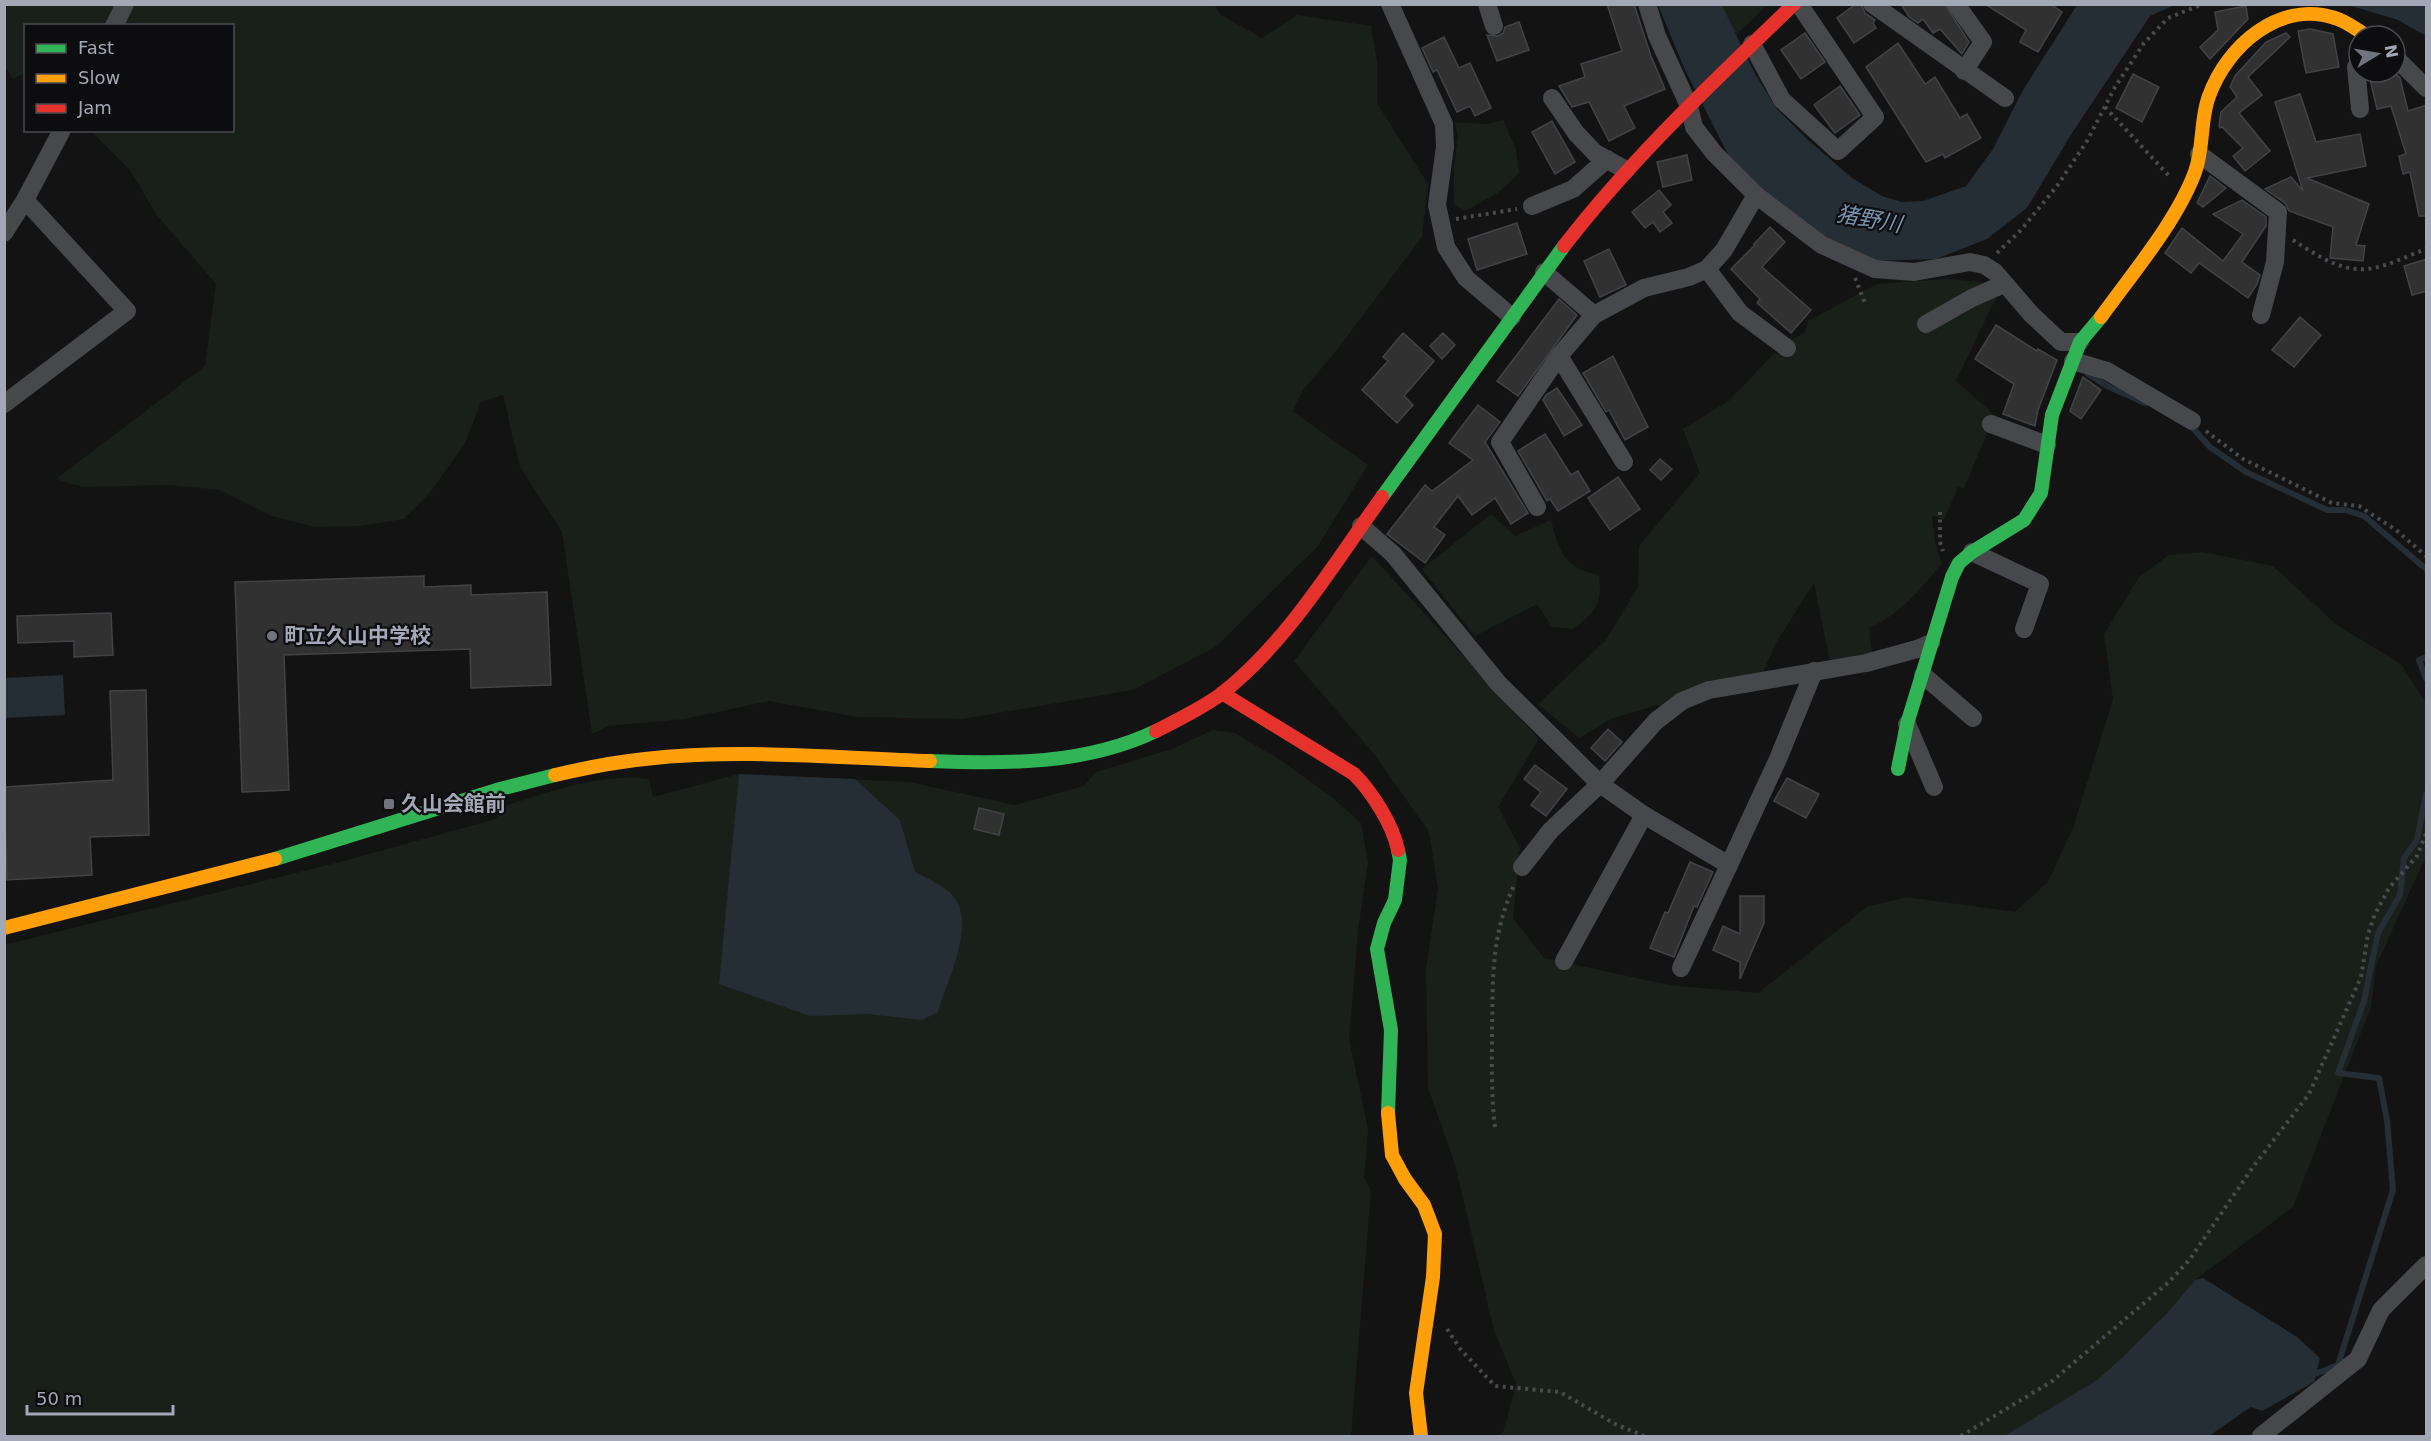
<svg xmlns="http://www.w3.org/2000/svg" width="2431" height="1441" font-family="'DejaVu Sans','Noto Sans JP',sans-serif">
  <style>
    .green { fill: #19201a }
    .water { fill: #252d35 }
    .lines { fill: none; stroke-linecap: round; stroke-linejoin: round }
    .stream { stroke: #252d35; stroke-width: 6 }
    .building { fill: #313132; stroke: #414347; stroke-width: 1.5 }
    .path { stroke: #484a4d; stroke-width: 4; stroke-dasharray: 3 4.5; stroke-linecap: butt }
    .street { stroke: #46484c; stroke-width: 18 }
    .fast { stroke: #30b455; stroke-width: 14 }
    .slow { stroke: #ff9f0a; stroke-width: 14 }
    .jam { stroke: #e5322d; stroke-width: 14 }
    .poi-dot { fill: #70747c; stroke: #0d0d0f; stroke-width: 2 }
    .labels { text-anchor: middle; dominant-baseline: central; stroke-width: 4.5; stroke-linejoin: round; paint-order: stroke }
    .poi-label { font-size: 21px; font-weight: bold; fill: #a2a8b5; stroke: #0d0d0f; text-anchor: start }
    .water-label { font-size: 22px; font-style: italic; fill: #7696b3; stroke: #0d0d0f }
  </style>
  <rect width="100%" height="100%" fill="#131313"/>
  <!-- green -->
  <g class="green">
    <path d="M 1214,4 L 1221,15 L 1262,38 L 1297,15 L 1371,26 L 1377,62 L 1377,103 L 1428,184 L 1422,237 L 1336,351 L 1303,390 L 1292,411 L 1368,465 L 1318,546 L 1217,646 L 1133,690 L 963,719 L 857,717 L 769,701 L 685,719 L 609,726 L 592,734 L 562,532 L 520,467 L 503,395 L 481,402 L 465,443 L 431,491 L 404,519 L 359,526 L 315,527 L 272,516 L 220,490 L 170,485 L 83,487 L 56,479 L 205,366 L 216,284 L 156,214 L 130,170 L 91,131 L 232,130 L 232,26 L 26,26 L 25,73 L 13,79 L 5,68 L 4,5 Z"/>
    <path d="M 1722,5 L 1767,5 L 1736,35 Z"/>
    <path d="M 1503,120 L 1516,149 L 1519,173 L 1499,192 L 1465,211 L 1454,204 L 1454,165 L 1458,137 L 1455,122 L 1486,124 Z"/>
    <path d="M 1947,279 L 1982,282 L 1997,296 L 1956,381 L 1995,415 L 1964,488 L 1958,487 L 1944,520 L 1932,515 L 1935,543 L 1942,563 C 1921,588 1900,615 1869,628 L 1873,660 L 1830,662 L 1814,583 L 1776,643 L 1761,676 L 1679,710 L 1658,705 L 1613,718 L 1579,738 L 1538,704 L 1606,640 L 1638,587 L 1639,546 L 1700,473 L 1683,429 L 1730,400 L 1774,353 L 1791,354 L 1789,342 L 1805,332 L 1808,321 L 1877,284 Z"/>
    <path d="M 1491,514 L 1515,536 L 1551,520 C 1559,551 1565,569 1599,575 C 1602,605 1596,611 1573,629 L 1552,627 L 1537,604 L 1475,636 L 1422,569 Z"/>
    <path d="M 2203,552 L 2273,566 L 2337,625 L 2401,664 L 2426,703 L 2426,856 L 2376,966 L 2371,1007 L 2293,1207 L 2195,1280 L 2168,1312 L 2123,1358 L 2097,1380 L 2004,1436 L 1497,1436 L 1504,1431 L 1516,1384 L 1494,1330 L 1455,1164 L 1428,1088 L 1426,968 L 1438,888 L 1429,832 L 1374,754 L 1294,661 L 1372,556 L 1539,739 L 1498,807 L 1520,848 L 1513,918 L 1544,958 L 1669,985 L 1758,993 L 1867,907 L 1906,897 L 2015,912 L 2048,882 L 2073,828 L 2113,699 L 2104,634 L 2139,577 L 2169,555 Z"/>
    <path d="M 1213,730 L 1235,733 L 1280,760 L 1333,798 L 1361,823 L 1368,862 L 1358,931 L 1349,1039 L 1368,1129 L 1364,1177 L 1371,1191 L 1351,1436 L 5,1436 L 4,945 L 340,862 L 496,819 L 502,807 C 549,792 600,773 649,779 L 653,797 L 739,774 L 909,782 L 1015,805 L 1084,786 L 1096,772 L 1172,749 Z"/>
  </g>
  <!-- water -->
  <g class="water">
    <path d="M 1658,5 L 1722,5 L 1754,72 L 1777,109 L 1807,139 L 1852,178 L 1882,196 L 1902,202 L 1923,201 L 1966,186 L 1993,149 L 2023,90 L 2077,5 L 2175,5 L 2150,16 L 2072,133 L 2027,208 L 1987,239 L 1936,259 L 1868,261 L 1819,234 L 1734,166 L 1685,70 Z"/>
    <path d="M 2348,5 L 2426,5 L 2426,36 L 2398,20 Z"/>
    <path d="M 63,675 L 65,715 L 5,718 L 5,678 Z"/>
    <path d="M 739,774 L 855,779 L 900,820 L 915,872 C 928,879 944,885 954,897 C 976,926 947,980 938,1012 L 922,1020 L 867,1014 L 810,1016 L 719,984 Z"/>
    <path d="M 2203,1278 L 2297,1337 L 2320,1358 L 2314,1382 L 2262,1411 L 2251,1407 L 2209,1436 L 2004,1436 L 2097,1380 L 2123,1357 L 2168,1312 L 2195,1280 Z"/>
  </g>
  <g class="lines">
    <!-- stream -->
    <g class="stream">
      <path d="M 2088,374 L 2107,386 L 2145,403"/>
      <path d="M 2189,424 L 2210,447 L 2246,472 L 2327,510 L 2345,510 L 2364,516 L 2426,569"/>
      <path d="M 2426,657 L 2419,660 L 2426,679"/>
      <path d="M 2310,1376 L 2338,1365 L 2393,1190 L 2387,1120 L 2379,1078 L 2338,1073 L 2364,1001 L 2378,933 L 2400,895 L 2404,858 L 2417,840 L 2426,794"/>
    </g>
  </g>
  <!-- building -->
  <g class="building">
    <path d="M 1607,4 L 1634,4 L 1651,56 L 1665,89 L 1624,106 L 1635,128 L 1609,141 L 1589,102 L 1572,107 L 1559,86 L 1585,77 L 1581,64 L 1622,51 Z"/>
    <path d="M 1856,4 L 1861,4 L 1865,13 L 1875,20 L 1873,23 L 1876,28 L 1854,43 L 1837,18 Z"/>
    <path d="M 1901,4 L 1945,4 L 1969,42 L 1962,54 L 1940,29 L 1933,33 L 1923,19 L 1918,23 L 1909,17 Z"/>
    <path d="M 1985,4 L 2050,4 L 2062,12 L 2038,52 L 2020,42 L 2026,30 Z"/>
    <path d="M 2246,6 L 2248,19 L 2210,59 L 2200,47 L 2218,30 L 2215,12 Z"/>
    <path d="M 1519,22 L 1529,50 L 1497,61 L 1487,35 L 1498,36 L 1503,33 L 1505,27 Z"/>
    <path d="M 2310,29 L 2333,34 L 2339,67 L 2306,73 L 2298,31 Z"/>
    <path d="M 1805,33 L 1825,62 L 1801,79 L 1781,50 Z"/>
    <path d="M 2286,33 L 2290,37 L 2248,77 L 2262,95 L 2239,113 L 2270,151 L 2245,171 L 2233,156 L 2243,148 L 2222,127 L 2220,128 L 2219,126 L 2221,112 L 2237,97 L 2230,87 L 2235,76 L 2266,42 Z"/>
    <path d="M 1444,37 L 1459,68 L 1470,63 L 1491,108 L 1475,116 L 1470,106 L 1457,112 L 1437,70 L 1433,72 L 1422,48 Z"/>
    <path d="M 1898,43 L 1925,84 L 1935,77 L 1960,118 L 1967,114 L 1981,138 L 1945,158 L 1943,154 L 1926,162 L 1866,67 Z"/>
    <path d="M 2382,72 L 2394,72 L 2400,78 L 2408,111 L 2427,105 L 2427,216 L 2419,216 L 2410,172 L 2403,174 L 2399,156 L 2406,154 L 2391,106 L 2377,109 L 2369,75 Z"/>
    <path d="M 2133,74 L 2159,87 L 2142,122 L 2116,108 Z"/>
    <path d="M 1840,86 L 1860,115 L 1835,133 L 1814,105 Z"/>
    <path d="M 2300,94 L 2316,142 L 2360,134 L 2366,166 L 2307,178 L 2369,204 L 2356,245 L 2365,246 L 2363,261 L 2330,258 L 2333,227 L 2289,211 L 2285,203 L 2265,189 L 2291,177 L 2303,191 L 2275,102 Z"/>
    <path d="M 1552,121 L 1575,162 L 1555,174 L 1532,132 Z"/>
    <path d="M 1687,155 L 1692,180 L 1663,187 L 1657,162 Z"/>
    <path d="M 2210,176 L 2226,188 L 2203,207 L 2197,203 Z"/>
    <path d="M 1659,190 L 1671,205 L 1663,212 L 1672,223 L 1660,232 L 1653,222 L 1645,228 L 1632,212 Z"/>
    <path d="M 2242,200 L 2266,217 L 2266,226 L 2242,262 L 2260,275 L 2257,284 L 2248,298 L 2199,263 L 2191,273 L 2165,253 L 2182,228 L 2223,261 L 2243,234 L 2213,214 Z"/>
    <path d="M 1517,223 L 1527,254 L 1477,270 L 1468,239 Z"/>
    <path d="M 1770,227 L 1785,242 L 1762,267 L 1811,310 L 1791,333 L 1757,303 L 1760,299 L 1731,269 L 1755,245 L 1754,244 Z"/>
    <path d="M 1609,249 L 1626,285 L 1600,297 L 1584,261 Z"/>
    <path d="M 2427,259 L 2427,291 L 2412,295 L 2404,266 Z"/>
    <path d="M 1559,299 L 1577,315 L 1518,396 L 1497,381 Z"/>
    <path d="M 2300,317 L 2321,335 L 2294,367 L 2272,350 Z"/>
    <path d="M 1996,325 L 2037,351 L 2038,349 L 2057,360 L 2038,410 L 2035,426 L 2003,414 L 2014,384 L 1975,359 Z"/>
    <path d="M 1403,333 L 1434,361 L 1404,396 L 1413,405 L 1397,423 L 1362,390 L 1388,361 L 1383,357 Z"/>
    <path d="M 1443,333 L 1455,345 L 1442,359 L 1430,346 Z"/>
    <path d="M 1613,356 L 1648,427 L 1625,440 L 1609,410 L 1606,412 L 1583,373 Z"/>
    <path d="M 2083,377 L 2101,390 L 2081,419 L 2070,411 Z"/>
    <path d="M 1557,388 L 1582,425 L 1564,436 L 1543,400 L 1546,395 Z"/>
    <path d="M 1478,405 L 1500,422 L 1485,442 L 1528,513 L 1511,524 L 1495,498 L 1472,515 L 1458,496 L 1434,527 L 1445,535 L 1425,563 L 1387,534 L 1425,485 L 1432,491 L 1473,460 L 1449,443 Z"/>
    <path d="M 1545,434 L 1571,475 L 1578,471 L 1590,491 L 1558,511 L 1550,499 L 1547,501 L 1518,451 Z"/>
    <path d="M 1660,459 L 1672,469 L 1661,480 L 1650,470 Z"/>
    <path d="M 1618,477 L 1640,509 L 1610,530 L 1588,498 Z"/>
    <path d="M 424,576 L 424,587 L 471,585 L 471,595 L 547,592 L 551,685 L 471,688 L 470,649 L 284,655 L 289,790 L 242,792 L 235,582 Z"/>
    <path d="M 111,613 L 113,655 L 74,657 L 74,641 L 18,643 L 17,616 Z"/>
    <path d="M 146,690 L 149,835 L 90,837 L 92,875 L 7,880 L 4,787 L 113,780 L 110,691 Z"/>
    <path d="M 1608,729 L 1622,742 L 1605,761 L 1591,748 Z"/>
    <path d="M 1535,765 L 1567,789 L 1546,816 L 1531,805 L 1541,792 L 1524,779 Z"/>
    <path d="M 1787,778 L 1819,794 L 1806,818 L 1774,801 Z"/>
    <path d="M 979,808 L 1004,814 L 999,835 L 974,829 Z"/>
    <path d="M 1690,862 L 1713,872 L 1697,907 L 1694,906 L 1674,957 L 1650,948 L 1665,912 L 1668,913 Z"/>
    <path d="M 1740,896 L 1764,896 L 1764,923 L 1740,979 L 1740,962 L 1713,950 L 1723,926 L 1740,934 Z"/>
  </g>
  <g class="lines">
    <!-- path -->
    <g class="path">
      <path d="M 2105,107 L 2170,177"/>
      <path d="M 1456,219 L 1517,209"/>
      <path d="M 2293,240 C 2312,252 2334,268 2358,269 C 2380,271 2406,256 2426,249"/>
      <path d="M 1997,253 L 2021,230 L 2057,186 L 2087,141 L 2115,87 L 2144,43 L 2168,18 L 2203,4"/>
      <path d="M 1855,278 L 1865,303"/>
      <path d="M 2206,431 L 2243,459 L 2332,503 L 2359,506 L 2396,530 L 2426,556"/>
      <path d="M 1940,512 L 1940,542 L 1943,551"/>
      <path d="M 1495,1127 C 1491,1095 1492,1063 1492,1031 C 1493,974 1491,936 1515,883"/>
      <path d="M 1447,1329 L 1461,1350 L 1495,1386 L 1560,1392 L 1615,1424 L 1644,1436"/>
      <path d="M 1961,1436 L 2051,1382 L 2169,1282 L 2190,1259 L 2253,1167 L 2309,1094 L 2361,977 L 2368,934 L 2375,914 L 2389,888 L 2417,856 L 2426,834"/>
    </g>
    <!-- street -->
    <g class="street">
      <path d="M 1390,4 L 1444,124 L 1445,147 L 1437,205 L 1446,247 L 1466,278 L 1512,317"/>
      <path d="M 1487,4 L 1494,26"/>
      <path d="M 1647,4 L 1657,36 L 1689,106 L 1694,127 L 1714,153 L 1756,195 L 1822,245 L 1875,269 L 1914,272 L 1970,262 L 1984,265 L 1995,272 L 2031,314 L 2061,342 L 2080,342"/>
      <path d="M 1872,4 L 2005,98"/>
      <path d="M 1956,4 L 1983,42 L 1964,71"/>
      <path d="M 114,26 L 125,4"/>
      <path d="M 1752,44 L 1782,100 L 1838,151 L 1875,117 L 1799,4"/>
      <path d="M 2395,57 L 2426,88"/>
      <path d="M 2359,64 L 2356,67 L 2360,109"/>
      <path d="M 1552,98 L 1576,133 L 1595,153 L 1626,170"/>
      <path d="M 2199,154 L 2278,212 L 2275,262 L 2261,315"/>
      <path d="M 1532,206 L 1573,189 L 1607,159"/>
      <path d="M 4,233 L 25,200 L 62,130"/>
      <path d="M 1707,269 L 1740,313 L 1787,348"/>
      <path d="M 1544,272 L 1594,315"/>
      <path d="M 1926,324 L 1972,298 L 2004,284"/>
      <path d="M 1559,356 L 1624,462"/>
      <path d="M 2073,361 L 2107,371 L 2192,421"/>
      <path d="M 4,404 L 127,311 L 25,200"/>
      <path d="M 1991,424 L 2047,445"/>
      <path d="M 1537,507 L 1500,442 L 1559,356 L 1594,315 L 1644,288 L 1689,277 L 1707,269 L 1724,250 L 1756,195"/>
      <path d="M 1361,526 L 1393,554 L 1498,683 L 1600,784 L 1644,815 L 1729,865 L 1778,759 L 1814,671"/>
      <path d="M 1972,552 L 2040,584 L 2024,629"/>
      <path d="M 1923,675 L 1973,718"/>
      <path d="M 1907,724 L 1934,787"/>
      <path d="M 1522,867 L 1551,830 L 1600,784 L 1656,721 L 1682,701 L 1709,690 L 1866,663 L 1917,649 L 1931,643"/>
      <path d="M 1564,961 L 1644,815"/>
      <path d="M 1681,968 L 1729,865"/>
      <path d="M 2261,1436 L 2358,1359 L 2381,1310 L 2426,1265"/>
    </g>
    <!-- fast -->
    <g class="fast">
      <path d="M 1382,497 L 1564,246"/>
      <path d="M 930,761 C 1006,764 1085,765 1156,731"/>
      <path d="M 1898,769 L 1907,724 L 1952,577 L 1959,563 L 1972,552 L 2024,520 L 2041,493 L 2052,415 L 2080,342 L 2101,317"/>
      <path d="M 275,859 L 500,789 L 555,775"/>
      <path d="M 1388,1113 L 1391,1030 L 1377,949 L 1384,923 L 1395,900 L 1400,860 L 1398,850"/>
    </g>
    <!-- slow -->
    <g class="slow">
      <path d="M 2101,317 C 2132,274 2177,221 2195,172 C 2204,148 2200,119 2209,96 C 2227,46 2279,0 2335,18 C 2346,21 2357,30 2367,36"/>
      <path d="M 555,775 C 585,768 615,762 645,759 C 739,748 835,758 930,761"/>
      <path d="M 4,928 L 275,859"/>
      <path d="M 1388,1113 L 1392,1155 L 1405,1179 L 1424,1205 L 1435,1234 L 1433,1277 L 1416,1393 L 1421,1436"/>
    </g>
    <!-- jam -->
    <g class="jam">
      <path d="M 1564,246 C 1632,158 1714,81 1794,4"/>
      <path d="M 1222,693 L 1354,774 C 1372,792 1393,825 1398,850"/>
      <path d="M 1156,731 C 1178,720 1200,709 1220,695 C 1287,643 1333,565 1382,497"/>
    </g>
  </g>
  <!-- markers -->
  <g class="poi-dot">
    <circle cx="272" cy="636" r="6"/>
    <rect x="383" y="798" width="12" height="12" rx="3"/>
  </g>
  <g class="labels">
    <!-- poi labels -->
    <g class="poi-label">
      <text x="284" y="636">町立久山中学校</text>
      <text x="401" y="804">久山会館前</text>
    </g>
    <!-- water labels -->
    <g class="water-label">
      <text transform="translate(1869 219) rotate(10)">猪野川</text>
    </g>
  </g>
  <!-- border -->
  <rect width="2431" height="1441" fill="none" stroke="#a2a8b5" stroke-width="12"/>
  <!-- legend -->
  <rect x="24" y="24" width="210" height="108" fill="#0d0d0f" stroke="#494b51" stroke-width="1.5"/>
  <rect x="36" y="44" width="30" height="9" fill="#30b455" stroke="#494b51" stroke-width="1.5"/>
  <text x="78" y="54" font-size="18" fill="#a2a8b5">Fast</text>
  <rect x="36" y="74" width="30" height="9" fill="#ff9f0a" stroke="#494b51" stroke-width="1.5"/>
  <text x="78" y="84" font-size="18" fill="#a2a8b5">Slow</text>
  <rect x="36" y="104" width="30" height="9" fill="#e5322d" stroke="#494b51" stroke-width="1.5"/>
  <text x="78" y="114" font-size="18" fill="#a2a8b5">Jam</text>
  <!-- north arrow -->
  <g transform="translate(2377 54) rotate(79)"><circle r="28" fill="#0d0d0f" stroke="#494b51" stroke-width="1.5"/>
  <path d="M0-4.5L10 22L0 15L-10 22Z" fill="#70747c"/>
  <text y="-9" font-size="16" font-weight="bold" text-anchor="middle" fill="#a2a8b5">N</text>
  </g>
  <!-- scale -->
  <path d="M27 1405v9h146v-9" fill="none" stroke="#a2a8b5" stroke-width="3"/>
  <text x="36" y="1405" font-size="18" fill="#a2a8b5" stroke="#0d0d0f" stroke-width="4.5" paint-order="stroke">50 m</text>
</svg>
